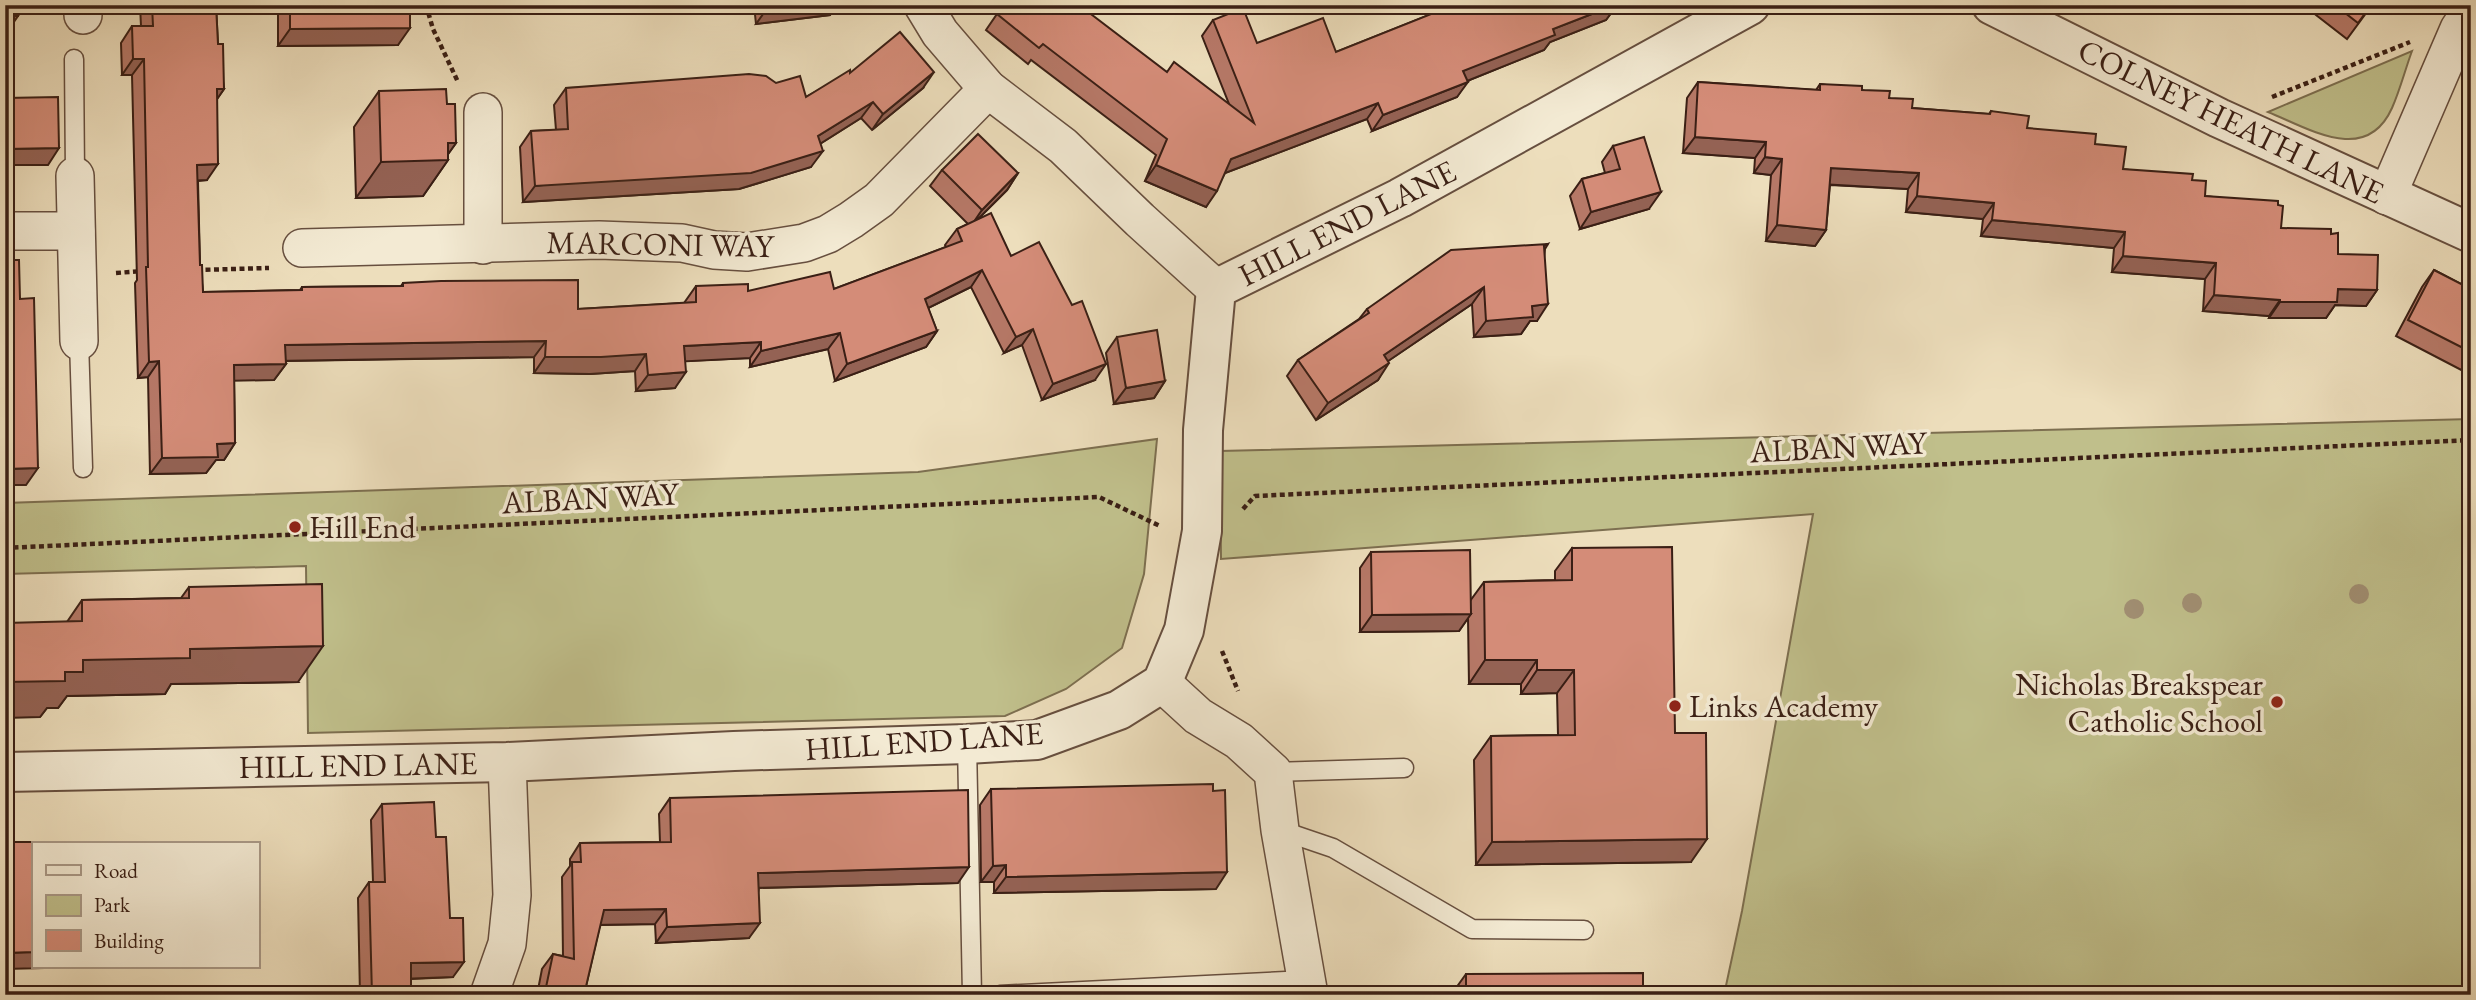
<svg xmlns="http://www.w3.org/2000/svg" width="2476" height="1000" font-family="'EB Garamond',serif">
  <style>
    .green { fill: #c0bf8b; stroke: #7d6f50; stroke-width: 2 }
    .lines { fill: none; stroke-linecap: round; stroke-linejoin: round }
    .service-casing { stroke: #674f3f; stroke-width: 21 }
    .minor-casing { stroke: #674f3f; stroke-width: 40 }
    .tertiary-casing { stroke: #674f3f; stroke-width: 42 }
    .path { stroke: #3a1f15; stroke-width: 4.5; stroke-dasharray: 5 3.5; stroke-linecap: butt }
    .service { stroke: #f3ead3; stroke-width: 18 }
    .minor { stroke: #f3ead3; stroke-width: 37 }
    .tertiary { stroke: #f3ead3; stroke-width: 38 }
    .tree { fill: #a18f73 }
    .wall { fill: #b67867; stroke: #3a1f15; stroke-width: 2 }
    .shaded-wall { fill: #946254; stroke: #3a1f15; stroke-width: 2 }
    .building { fill: #d48c78; stroke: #3a1f15; stroke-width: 2 }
    .poi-dot { fill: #8f2418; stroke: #f3ead3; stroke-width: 2.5 }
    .labels { text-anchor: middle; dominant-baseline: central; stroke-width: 7; stroke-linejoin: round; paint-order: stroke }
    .street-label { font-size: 32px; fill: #3a1f15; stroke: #f3ead3 }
    .poi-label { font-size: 32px; fill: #3a1f15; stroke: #f3ead3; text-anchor: start }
  </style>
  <rect width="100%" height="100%" fill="#eddebc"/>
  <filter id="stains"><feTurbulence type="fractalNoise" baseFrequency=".00286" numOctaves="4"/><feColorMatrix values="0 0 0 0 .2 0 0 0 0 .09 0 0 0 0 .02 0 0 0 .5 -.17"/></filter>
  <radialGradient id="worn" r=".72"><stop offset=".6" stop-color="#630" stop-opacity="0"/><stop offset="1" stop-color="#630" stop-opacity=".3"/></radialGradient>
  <!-- green -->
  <g class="green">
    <path d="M 2412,51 C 2405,70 2400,90 2392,108 C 2366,166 2308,128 2268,112 Z"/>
    <path d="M 2471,419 L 2471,995 L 1724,995 L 1742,911 L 1813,514 L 1221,559 L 1220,451 Z"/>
    <path d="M 1157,439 L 1144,574 L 1122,648 L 1066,689 L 1005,716 L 308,733 L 306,566 L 5,574 L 5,503 L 918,472 Z"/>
  </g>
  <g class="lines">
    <defs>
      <g id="service">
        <path d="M 74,59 L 75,176"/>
        <path d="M 79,341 L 83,468"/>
        <path d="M 967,744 L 972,995"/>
        <path d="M 1273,772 L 1404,768"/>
        <path d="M 1280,830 L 1333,848 L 1472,929 L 1584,930"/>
        <path d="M 1000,995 L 1306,980"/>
      </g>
      <g id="minor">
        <path d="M 83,5 L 83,15"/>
        <path d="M 923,5 L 940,33 L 988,89 L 1063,146 L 1140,220 L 1216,289"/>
        <path d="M 483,112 L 483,245"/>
        <path d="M 75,176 L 79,341"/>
        <path d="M 2387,196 L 2459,29 L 2471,11"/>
        <path d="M 5,231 L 76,231"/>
        <path d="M 302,248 L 599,240 L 682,243 L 714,250 L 747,252 L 804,243 L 828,234 L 851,220 L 879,200 L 988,89"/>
        <path d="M 1162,683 L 1198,716 L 1239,741 L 1273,772 L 1280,830 L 1309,995"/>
        <path d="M 489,995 L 507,944 L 512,895 L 507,762"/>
      </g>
      <g id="tertiary">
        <path d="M 1992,5 L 2219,118 L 2471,233"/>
        <path d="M 5,772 L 507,762 L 734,751 L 967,744 L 1037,740 L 1119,710 L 1162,683 L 1184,630 L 1202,531 L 1203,430 L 1216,289 L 1400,198 L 1750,5"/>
      </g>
    </defs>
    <!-- service casing -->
    <use href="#service" class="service-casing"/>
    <!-- minor casing -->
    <use href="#minor" class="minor-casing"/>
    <!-- tertiary casing -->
    <use href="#tertiary" class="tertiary-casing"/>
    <!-- path -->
    <g class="path">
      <path d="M 426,5 L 433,29 L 458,82"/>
      <path d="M 2272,97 L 2410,42"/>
      <path d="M 197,270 L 269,268"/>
      <path d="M 116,273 L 143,271"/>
      <path d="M 1243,509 L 1255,496 L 2471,440"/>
      <path d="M 5,548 L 1099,497 L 1160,526"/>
      <path d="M 1222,651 L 1238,691"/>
    </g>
    <!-- service -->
    <use href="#service" class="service"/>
    <!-- minor -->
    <use href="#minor" class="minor"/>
    <!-- tertiary -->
    <use href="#tertiary" class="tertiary"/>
  </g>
  <!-- trees -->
  <g class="tree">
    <circle cx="2359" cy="594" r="10"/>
    <circle cx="2192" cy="603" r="10"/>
    <circle cx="2134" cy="609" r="10"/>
  </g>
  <!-- wall -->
  <g class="wall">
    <path d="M 140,5 L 216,5 L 218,44 L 224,89 L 217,99 L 207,180 L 198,181 L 200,265 L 203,292 L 300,290 L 302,287 L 401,286 L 403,283 L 578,309 L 684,303 L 696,286 L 748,291 L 834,289 L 946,247 L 945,245 L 957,229 L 968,224 L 930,186 L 942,170 L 1018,173 L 1007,190 L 977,220 L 1011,256 L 1095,380 L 1042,400 L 1022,345 L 1004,353 L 971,287 L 928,308 L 937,331 L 926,347 L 835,381 L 828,349 L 750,367 L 750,358 L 685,361 L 675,388 L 636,391 L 635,371 L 590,374 L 534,373 L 534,357 L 286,361 L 286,364 L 274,380 L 234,380 L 235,443 L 224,460 L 216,460 L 206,473 L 150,474 L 148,377 L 138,378 L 135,283 L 137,280 L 132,75 L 122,75 L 121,43 L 132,26 L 141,26 Z"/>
    <path d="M 278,5 L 410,5 L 398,45 L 278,46 Z"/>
    <path d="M 754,5 L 836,5 L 830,15 L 756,24 Z"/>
    <path d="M 1429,5 L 1617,5 L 1606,20 L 1550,42 L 1544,50 L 1467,81 L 1457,97 L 1372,131 L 1367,119 L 1225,173 L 1206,207 L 1145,181 L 1156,155 L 1031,60 L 1028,64 L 986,30 L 997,14 L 1167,72 L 1229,104 L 1202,36 L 1213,20 L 1257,43 L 1336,52 L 1429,15 L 1427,8 Z"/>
    <path d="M 2309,5 L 2372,5 L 2347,39 L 2307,8 Z"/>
    <path d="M 850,73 L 923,88 L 872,130 L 861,118 L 820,144 L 811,167 L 739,189 L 523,202 L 520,147 L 531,131 L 556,130 L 554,105 L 566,88 L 776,83 L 806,97 Z"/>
    <path d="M 1698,82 L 1816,90 L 1820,84 L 1862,90 L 1889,98 L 1912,108 L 1989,114 L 1991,111 L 2027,128 L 2095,144 L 2123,169 L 2192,180 L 2205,196 L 2278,205 L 2281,228 L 2331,234 L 2338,254 L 2377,290 L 2366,306 L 2335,305 L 2326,318 L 2269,318 L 2269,316 L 2203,311 L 2205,279 L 2112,272 L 2114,248 L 1981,236 L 1983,219 L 1906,212 L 1908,189 L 1830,185 L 1826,230 L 1815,246 L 1766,241 L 1771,175 L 1754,173 L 1755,158 L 1683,153 L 1687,98 Z"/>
    <path d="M 379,91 L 447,104 L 456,143 L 448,154 L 448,160 L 423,196 L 356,198 L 354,127 Z"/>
    <path d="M 1613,146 L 1649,209 L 1580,229 L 1570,196 L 1582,179 L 1605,173 L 1602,162 Z"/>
    <path d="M 1548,244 L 1545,249 L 1537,321 L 1530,321 L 1521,334 L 1474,337 L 1472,304 L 1388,361 L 1378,380 L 1316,420 L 1287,376 L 1298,360 L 1359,319 L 1367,309 Z"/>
    <path d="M 2434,270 L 2471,289 L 2471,375 L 2396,336 L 2422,287 Z"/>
    <path d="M 1117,337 L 1165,381 L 1154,398 L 1114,404 L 1106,353 Z"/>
    <path d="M 1572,548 L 1675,733 L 1691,862 L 1476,865 L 1474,760 L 1491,736 L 1558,735 L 1557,693 L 1521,694 L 1521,684 L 1469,684 L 1468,618 L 1459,631 L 1360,632 L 1360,568 L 1371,552 L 1470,601 L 1484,582 L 1555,580 L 1555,571 Z"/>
    <path d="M 189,587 L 298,682 L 171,684 L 165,694 L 67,696 L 58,708 L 47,708 L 40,717 L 67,622 L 82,600 L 181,598 Z"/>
    <path d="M 991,789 L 1216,889 L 994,893 L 994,882 L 981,882 L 980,805 Z"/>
    <path d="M 670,798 L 958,883 L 759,888 L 749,938 L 656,943 L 655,924 L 600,925 L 584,995 L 537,995 L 542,969 L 553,954 L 563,956 L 562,877 L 570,866 L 570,859 L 580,843 L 660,842 L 659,814 Z"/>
    <path d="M 382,804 L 436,837 L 453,977 L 411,979 L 411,995 L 360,995 L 358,898 L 369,882 L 373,882 L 371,820 Z"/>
    <path d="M 1466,974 L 1643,995 L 1451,995 Z"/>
  </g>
  <!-- shaded-wall -->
  <g class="shaded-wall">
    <path d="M 783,5 L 836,5 L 830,15 L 756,24 L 768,7 Z"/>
    <path d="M 1615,5 L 1617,5 L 1606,20 L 1550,42 L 1544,50 L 1452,87 L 1463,71 L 1553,29 Z"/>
    <path d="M 5,16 L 18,16 L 7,32 L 5,33 Z"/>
    <path d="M 410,28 L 398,45 L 278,46 L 290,29 Z"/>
    <path d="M 133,59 L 144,59 L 132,75 L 122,75 Z"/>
    <path d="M 934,72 L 923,88 L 872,130 L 883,114 Z"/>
    <path d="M 1468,82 L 1457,97 L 1372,131 L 1383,115 Z"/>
    <path d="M 217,89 L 224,89 L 213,105 Z"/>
    <path d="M 873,102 L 861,118 L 807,152 L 818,136 Z"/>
    <path d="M 1378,103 L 1367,119 L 1220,175 L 1231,159 Z"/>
    <path d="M 1695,137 L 1766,142 L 1755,158 L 1683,153 Z"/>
    <path d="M 448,143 L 456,143 L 444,160 L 448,160 L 423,196 L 356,198 L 381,162 Z"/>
    <path d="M 59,148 L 48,165 L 5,165 L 5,149 Z"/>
    <path d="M 823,151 L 811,167 L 739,189 L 523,202 L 535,186 Z"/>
    <path d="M 1765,157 L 1782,159 L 1771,175 L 1754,173 Z"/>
    <path d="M 218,164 L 207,180 L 186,181 L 197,165 Z"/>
    <path d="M 1156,165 L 1217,191 L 1206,207 L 1145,181 Z"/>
    <path d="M 1831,168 L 1919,173 L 1908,189 L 1820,184 Z"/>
    <path d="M 1018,173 L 1007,190 L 971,226 L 982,210 Z"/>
    <path d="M 1661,192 L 1649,209 L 1580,229 L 1591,212 Z"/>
    <path d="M 1917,196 L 1994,203 L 1983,219 L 1906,212 Z"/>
    <path d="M 1992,220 L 2125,232 L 2114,248 L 1981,236 Z"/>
    <path d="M 1777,225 L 1826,230 L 1815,246 L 1766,241 Z"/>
    <path d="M 2123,256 L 2216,263 L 2205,279 L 2112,272 Z"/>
    <path d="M 982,270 L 971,287 L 914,315 L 925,299 Z"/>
    <path d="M 1484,287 L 1472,304 L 1372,372 L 1384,355 Z"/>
    <path d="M 2338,289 L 2377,290 L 2366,306 L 2335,305 L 2326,318 L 2269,318 L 2280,302 Z"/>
    <path d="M 2214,295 L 2280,300 L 2269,316 L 2203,311 Z"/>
    <path d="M 1548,304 L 1537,321 L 1530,321 L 1521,334 L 1474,337 L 1486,321 L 1532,306 Z"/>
    <path d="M 1033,329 L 1022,345 L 1004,353 L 1016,337 Z"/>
    <path d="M 937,331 L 926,347 L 835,381 L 847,364 Z"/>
    <path d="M 840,333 L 828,349 L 750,367 L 761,351 Z"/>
    <path d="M 546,341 L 534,357 L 274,361 L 285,345 Z"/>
    <path d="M 761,342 L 750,358 L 673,362 L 684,346 Z"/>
    <path d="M 646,354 L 635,371 L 590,374 L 534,373 L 545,357 Z"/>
    <path d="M 159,361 L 148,377 L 138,378 L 149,362 Z"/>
    <path d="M 1389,363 L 1378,380 L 1316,420 L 1328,403 Z"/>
    <path d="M 286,364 L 274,380 L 222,381 L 234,365 Z"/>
    <path d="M 1106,364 L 1095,380 L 1042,400 L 1053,384 Z"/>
    <path d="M 686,372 L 675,388 L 636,391 L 648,375 Z"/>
    <path d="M 1165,381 L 1154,398 L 1114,404 L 1126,388 Z"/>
    <path d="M 235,443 L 224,460 L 216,460 L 206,473 L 150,474 L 162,458 L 217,444 Z"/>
    <path d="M 38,468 L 26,485 L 5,485 L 5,469 Z"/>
    <path d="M 1471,614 L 1459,631 L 1360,632 L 1372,615 Z"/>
    <path d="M 323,646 L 298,682 L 171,684 L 165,694 L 67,696 L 58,708 L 47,708 L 40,717 L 5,718 L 5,682 L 65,672 L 83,660 L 190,649 Z"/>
    <path d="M 1485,660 L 1537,660 L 1521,684 L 1469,684 Z"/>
    <path d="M 1537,670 L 1574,670 L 1557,693 L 1521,694 Z"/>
    <path d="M 1707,839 L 1691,862 L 1476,865 L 1492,842 Z"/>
    <path d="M 1006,865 L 994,882 L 981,882 L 993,866 Z"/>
    <path d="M 969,867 L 958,883 L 748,888 L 758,873 Z"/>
    <path d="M 1227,872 L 1216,889 L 994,893 L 1006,877 Z"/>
    <path d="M 666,909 L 655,924 L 593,925 L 604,910 Z"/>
    <path d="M 760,923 L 749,938 L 656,943 L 667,927 Z"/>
    <path d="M 33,952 L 33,967 L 45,967 L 44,968 L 5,969 L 5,953 Z"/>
    <path d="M 464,962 L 453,977 L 400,979 L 411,963 Z"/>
  </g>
  <!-- building -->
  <g class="building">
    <rect x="5" y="5" width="13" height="11"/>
    <path d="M 152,5 L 216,5 L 218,44 L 223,44 L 224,89 L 217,89 L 218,164 L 197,165 L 200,265 L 202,265 L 203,292 L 302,290 L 302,287 L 403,286 L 403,283 L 441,281 L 578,280 L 578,309 L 696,302 L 696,286 L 748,284 L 748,291 L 830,272 L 834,289 L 962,241 L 957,229 L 991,213 L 1011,256 L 1039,242 L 1072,305 L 1082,301 L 1106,364 L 1053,384 L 1033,329 L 1016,337 L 982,270 L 925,299 L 937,331 L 847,364 L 840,333 L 761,351 L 761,342 L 684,346 L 686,372 L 648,375 L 646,354 L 601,357 L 545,357 L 546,341 L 285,345 L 286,364 L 234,365 L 235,443 L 217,444 L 218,457 L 162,458 L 159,361 L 149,362 L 146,267 L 148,267 L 144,59 L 133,59 L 132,26 L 153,26 Z"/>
    <path d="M 290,5 L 410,5 L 410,28 L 290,29 Z"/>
    <path d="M 1004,5 L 1079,5 L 1167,72 L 1174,62 L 1254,123 L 1213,20 L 1243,8 L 1257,43 L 1323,18 L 1336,52 L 1444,9 L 1443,5 L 1615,5 L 1553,29 L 1555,35 L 1463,71 L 1468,82 L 1427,98 L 1383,115 L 1378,103 L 1231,159 L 1217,191 L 1156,165 L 1167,139 L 1043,44 L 1039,48 L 997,14 Z"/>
    <path d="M 2335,5 L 2371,5 L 2358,23 Z"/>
    <path d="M 900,32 L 934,72 L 883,114 L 873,102 L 818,136 L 823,151 L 751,173 L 535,186 L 531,131 L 568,129 L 566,88 L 749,74 L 766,76 L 776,83 L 800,76 L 806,97 L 850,70 L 850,73 Z"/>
    <path d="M 1698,82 L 1820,90 L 1820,84 L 1862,86 L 1862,90 L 1890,91 L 1889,98 L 1913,99 L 1912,108 L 1990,114 L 1991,111 L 2029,116 L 2027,128 L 2096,134 L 2095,144 L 2126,147 L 2123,169 L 2193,174 L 2192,180 L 2206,181 L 2205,196 L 2278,201 L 2278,205 L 2283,206 L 2281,228 L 2331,229 L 2331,234 L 2338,233 L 2338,254 L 2378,255 L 2377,290 L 2338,289 L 2337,302 L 2280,302 L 2280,300 L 2214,295 L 2216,263 L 2123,256 L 2125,232 L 1992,220 L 1994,203 L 1917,196 L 1919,173 L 1831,168 L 1826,230 L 1777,225 L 1782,159 L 1765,157 L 1766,142 L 1695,137 Z"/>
    <path d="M 446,89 L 447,104 L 455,104 L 456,143 L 448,143 L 448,160 L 381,162 L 379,91 Z"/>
    <path d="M 58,97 L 59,148 L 5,149 L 5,98 Z"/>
    <path d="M 978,134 L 1018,173 L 982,210 L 942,170 Z"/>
    <path d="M 1644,137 L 1661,192 L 1591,212 L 1582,179 L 1620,169 L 1613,146 Z"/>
    <path d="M 1548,244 L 1544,246 L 1548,304 L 1532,306 L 1533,317 L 1486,321 L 1484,287 L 1384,355 L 1389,363 L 1328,403 L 1298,360 L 1369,313 L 1367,309 L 1451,250 Z"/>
    <path d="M 5,260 L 19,260 L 20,299 L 34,298 L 38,468 L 5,469 Z"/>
    <path d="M 2434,270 L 2471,289 L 2471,352 L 2408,320 Z"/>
    <path d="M 1157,330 L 1165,381 L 1126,388 L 1117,337 Z"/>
    <path d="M 1672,547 L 1675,733 L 1706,733 L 1707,839 L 1492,842 L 1491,736 L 1575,735 L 1574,670 L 1537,670 L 1537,660 L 1485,660 L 1484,582 L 1572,580 L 1572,548 Z"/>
    <path d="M 1470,550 L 1471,614 L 1372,615 L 1371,552 Z"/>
    <path d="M 322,584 L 323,646 L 190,649 L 190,658 L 83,660 L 83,672 L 65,672 L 65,681 L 5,682 L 5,623 L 82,621 L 82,600 L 189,598 L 189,587 Z"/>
    <path d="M 1213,784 L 1213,791 L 1225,790 L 1227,872 L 1006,877 L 1006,865 L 993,866 L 991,789 Z"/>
    <path d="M 968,790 L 969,867 L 758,873 L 760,923 L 667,927 L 666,909 L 604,910 L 584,995 L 557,995 L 545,992 L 553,954 L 574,959 L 572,862 L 581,862 L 580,843 L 671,842 L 670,798 Z"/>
    <path d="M 434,802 L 436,837 L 446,837 L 450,918 L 463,918 L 464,962 L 411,963 L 411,995 L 372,995 L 369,882 L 385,882 L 382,804 Z"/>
    <path d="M 5,842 L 74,842 L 74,844 L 33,844 L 33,952 L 5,953 Z"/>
    <path d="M 1643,973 L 1643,995 L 1466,995 L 1466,974 Z"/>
  </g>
  <!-- markers -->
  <g class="poi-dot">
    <circle cx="295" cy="527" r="7"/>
    <circle cx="2277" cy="702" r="7"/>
    <circle cx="1675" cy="706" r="7"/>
  </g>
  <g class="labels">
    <!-- street labels -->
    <g class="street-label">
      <text transform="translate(2231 121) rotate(26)">COLNEY HEATH LANE</text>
      <text transform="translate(1347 223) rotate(-27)">HILL END LANE</text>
      <text transform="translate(660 244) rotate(1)">MARCONI WAY</text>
      <text transform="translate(1838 447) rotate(-3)">ALBAN WAY</text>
      <text transform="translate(590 498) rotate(-3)">ALBAN WAY</text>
      <text transform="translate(924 741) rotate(-4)">HILL END LANE</text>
      <text transform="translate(358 765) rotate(-1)">HILL END LANE</text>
    </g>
    <!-- poi labels -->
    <g class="poi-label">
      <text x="309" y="527">Hill End</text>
      <text x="2263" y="684" text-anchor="end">Nicholas Breakspear<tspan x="2263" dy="37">Catholic School</tspan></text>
      <text x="1689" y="706">Links Academy</text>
    </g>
  </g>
  <!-- margin -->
  <rect width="2476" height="1000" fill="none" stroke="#eddebc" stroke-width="28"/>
  <rect x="7" y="7" width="2462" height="986" fill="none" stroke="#3a1f15" stroke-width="3.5"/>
  <rect x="14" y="14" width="2448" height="972" fill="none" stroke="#3a1f15" stroke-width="2"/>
  <!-- legend -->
  <rect x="32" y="842" width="228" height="126" fill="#f3ead3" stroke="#a99987" stroke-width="2"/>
  <rect x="46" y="865" width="35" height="10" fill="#f3ead3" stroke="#a99987" stroke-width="2"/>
  <text x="94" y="878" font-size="21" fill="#3a1f15">Road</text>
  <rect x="46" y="895" width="35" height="21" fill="#c0bf8b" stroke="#a99987" stroke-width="2"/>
  <text x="94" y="912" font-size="21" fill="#3a1f15">Park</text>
  <rect x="46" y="930" width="35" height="21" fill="#d48c78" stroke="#a99987" stroke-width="2"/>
  <text x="94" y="948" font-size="21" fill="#3a1f15">Building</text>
  <rect width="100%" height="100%" filter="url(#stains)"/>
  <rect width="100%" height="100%" fill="url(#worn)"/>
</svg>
